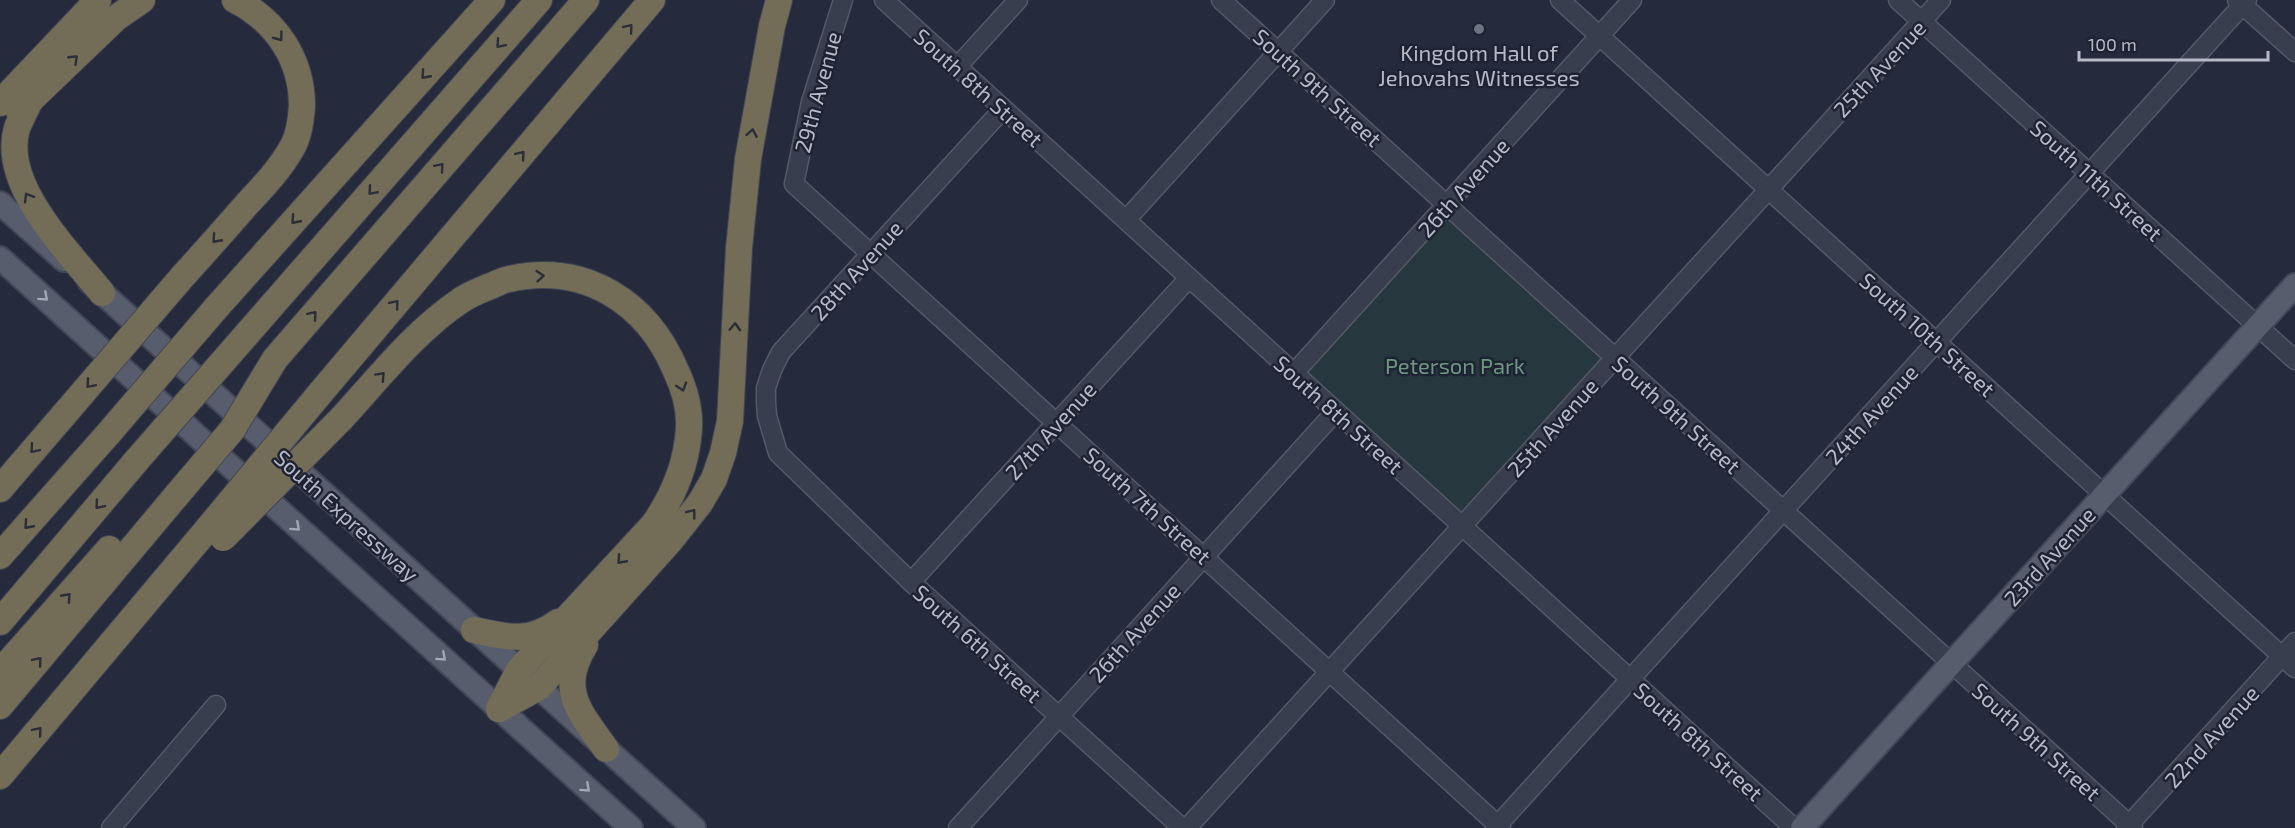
<svg xmlns="http://www.w3.org/2000/svg" width="2295" height="828" font-family="'Exo 2',sans-serif">
  <style>
    .green { fill: #27373e }
    .lines { fill: none; stroke-linecap: round; stroke-linejoin: round }
    .minor-casing { stroke: #545968; stroke-width: 21 }
    .major-casing { stroke: #424757; stroke-width: 26 }
    .highway-casing { stroke: #414655; stroke-width: 28 }
    .minor { stroke: #393e4e; stroke-width: 18 }
    .major { stroke: #575d6d; stroke-width: 22 }
    .highway { stroke: #736d57; stroke-width: 26 }
    .highway-bridge-casing { stroke: #414655; stroke-width: 28; stroke-linecap: butt }
    .highway-bridge { stroke: #736d57; stroke-width: 26 }
    .oneway { stroke: #2b2e38 }
    .oneway2 { stroke: #a2a7b6 }
    .worship-dot { fill: #6b7280; stroke: #1e2333; stroke-width: 2 }
    .labels { text-anchor: middle; dominant-baseline: central; stroke-width: 5; stroke-linejoin: round; paint-order: stroke }
    .poi-label { font-size: 22px; fill: #b5b9c8; stroke: #1e2333 }
    .street-label { font-size: 22px; fill: #b5b9c8; stroke: #1e2333 }
    .park-label { font-size: 22px; fill: #6d987f; stroke: #1e2333 }
  </style>
  <rect width="100%" height="100%" fill="#252b3d"/>
  <!-- green -->
  <path class="green" d="M 1447,205 L 1615,358 L 1462,526 L 1294,373 Z"/>
  <g class="lines">
    <defs>
      <g id="minor">
        <path d="M 843,0 L 811,102 L 794,184 L 1501,828"/>
        <path d="M 884,0 L 1794,828"/>
        <path d="M 1221,0 L 2133,828"/>
        <path d="M 1560,0 L 2295,668"/>
        <path d="M 1898,0 L 2295,360"/>
        <path d="M 2237,0 L 2295,52"/>
        <path d="M 957,67 L 1018,0"/>
        <path d="M 1003,109 L 781,352 L 772,370 L 766,388 L 766,402 L 767,416 L 778,453 L 911,582 L 1182,828"/>
        <path d="M 1126,220 L 1325,0"/>
        <path d="M 1294,373 L 1632,0"/>
        <path d="M 911,582 L 1189,278"/>
        <path d="M 111,828 L 216,705"/>
        <path d="M 958,828 L 1336,411"/>
        <path d="M 1187,828 L 1941,0"/>
        <path d="M 1495,828 L 2247,0"/>
        <path d="M 2126,828 L 2295,642"/>
      </g>
      <g id="major">
        <path d="M 0,203 L 64,260"/>
        <path d="M 0,258 L 631,828"/>
        <path d="M 89,281 L 694,828"/>
        <path d="M 1802,828 L 2295,285"/>
      </g>
      <g id="highway">
        <path d="M 31,98 C 27,108 21,118 17,128 C 0,185 69,252 102,293"/>
        <path d="M 0,103 L 98,0"/>
        <path d="M 19,111 L 116,18 L 142,0"/>
        <path d="M 183,276 C 205,252 226,228 247,204 C 264,186 281,168 293,146 C 299,135 301,120 302,106 C 302,59 276,21 235,0"/>
        <path d="M 216,308 L 492,0"/>
        <path d="M 247,334 L 539,0"/>
        <path d="M 275,359 L 586,0"/>
        <path d="M 317,397 L 652,0"/>
        <path d="M 341,419 C 378,379 414,332 460,301 C 468,295 479,291 488,287 C 495,285 502,280 509,279 C 585,262 647,302 676,371 C 684,388 690,408 689,428 C 687,464 674,495 654,524 L 519,670 L 499,709"/>
        <path d="M 0,489 L 68,410"/>
        <path d="M 0,556 L 108,434"/>
        <path d="M 0,622 L 137,460"/>
        <path d="M 474,630 C 506,637 529,644 558,622"/>
        <path d="M 585,645 C 557,689 580,713 606,749"/>
        <path d="M 0,672 L 109,549"/>
        <path d="M 0,706 L 176,496"/>
        <path d="M 499,709 L 539,687 L 670,541 L 700,503 L 714,479 L 723,453 L 730,421 L 739,248 L 748,159 L 772,26 L 779,0"/>
        <path d="M 0,776 L 210,526"/>
      </g>
    </defs>
    <!-- minor casing -->
    <use href="#minor" class="minor-casing"/>
    <!-- major casing -->
    <use href="#major" class="major-casing"/>
    <!-- highway casing -->
    <use href="#highway" class="highway-casing"/>
    <!-- minor -->
    <use href="#minor" class="minor"/>
    <!-- major -->
    <use href="#major" class="major"/>
    <!-- highway -->
    <use href="#highway" class="highway"/>
    <defs>
      <g id="highway-bridge">
        <path d="M 68,410 L 183,276"/>
        <path d="M 108,434 L 216,308"/>
        <path d="M 137,460 L 247,334"/>
        <path d="M 176,496 L 232,430 L 275,359"/>
        <path d="M 210,526 L 317,397"/>
        <path d="M 223,538 L 341,419"/>
      </g>
    </defs>
    <!-- highway-bridge casing -->
    <use href="#highway-bridge" class="highway-bridge-casing"/>
    <!-- highway-bridge -->
    <use href="#highway-bridge" class="highway-bridge"/>
  </g>
  <!-- one-way arrows -->
  <defs><path id="oneway-chevron" d="M-2-3.5L2.5 0L-2 3.5" fill="none" stroke-width="1.6" stroke-linecap="round" stroke-linejoin="round" transform="scale(1.5)"/></defs>
  <g class="oneway">
    <use href="#oneway-chevron" transform="translate(629 28) rotate(-50)"/>
    <use href="#oneway-chevron" transform="translate(279 37) rotate(53)"/>
    <use href="#oneway-chevron" transform="translate(500 44) rotate(131)"/>
    <use href="#oneway-chevron" transform="translate(74 59) rotate(-44)"/>
    <use href="#oneway-chevron" transform="translate(425 75) rotate(132)"/>
    <use href="#oneway-chevron" transform="translate(752 133) rotate(-80)"/>
    <use href="#oneway-chevron" transform="translate(521 155) rotate(-50)"/>
    <use href="#oneway-chevron" transform="translate(440 167) rotate(-49)"/>
    <use href="#oneway-chevron" transform="translate(372 191) rotate(131)"/>
    <use href="#oneway-chevron" transform="translate(28 197) rotate(-121)"/>
    <use href="#oneway-chevron" transform="translate(295 220) rotate(132)"/>
    <use href="#oneway-chevron" transform="translate(216 239) rotate(132)"/>
    <use href="#oneway-chevron" transform="translate(540 276) rotate(-5)"/>
    <use href="#oneway-chevron" transform="translate(395 304) rotate(-50)"/>
    <use href="#oneway-chevron" transform="translate(313 315) rotate(-49)"/>
    <use href="#oneway-chevron" transform="translate(735 327) rotate(-87)"/>
    <use href="#oneway-chevron" transform="translate(381 376) rotate(-47)"/>
    <use href="#oneway-chevron" transform="translate(90 384) rotate(131)"/>
    <use href="#oneway-chevron" transform="translate(682 387) rotate(72)"/>
    <use href="#oneway-chevron" transform="translate(34 449) rotate(131)"/>
    <use href="#oneway-chevron" transform="translate(99 505) rotate(130)"/>
    <use href="#oneway-chevron" transform="translate(692 513) rotate(-52)"/>
    <use href="#oneway-chevron" transform="translate(28 525) rotate(132)"/>
    <use href="#oneway-chevron" transform="translate(621 560) rotate(132)"/>
    <use href="#oneway-chevron" transform="translate(67 597) rotate(-48)"/>
    <use href="#oneway-chevron" transform="translate(38 661) rotate(-50)"/>
    <use href="#oneway-chevron" transform="translate(38 731) rotate(-50)"/>
  </g>
  <g class="oneway2">
    <use href="#oneway-chevron" transform="translate(44 297) rotate(42)"/>
    <use href="#oneway-chevron" transform="translate(296 527) rotate(42)"/>
    <use href="#oneway-chevron" transform="translate(442 657) rotate(42)"/>
    <use href="#oneway-chevron" transform="translate(586 788) rotate(42)"/>
  </g>
  <!-- markers -->
  <circle class="worship-dot" cx="1479" cy="29" r="6"/>
  <g class="labels">
    <!-- poi labels -->
    <g class="poi-label">
      <text x="1479" y="52">Kingdom Hall of<tspan x="1479" dy="25">Jehovahs Witnesses</tspan></text>
    </g>
    <!-- street labels -->
    <g class="street-label">
      <text transform="translate(1879 68) rotate(-47)">25th Avenue</text>
      <text transform="translate(979 87) rotate(42)">South 8th Street</text>
      <text transform="translate(1318 87) rotate(42)">South 9th Street</text>
      <text transform="translate(817 92) rotate(-75)">29th Avenue</text>
      <text transform="translate(2097 180) rotate(42)">South 11th Street</text>
      <text transform="translate(1463 187) rotate(-48)">26th Avenue</text>
      <text transform="translate(856 270) rotate(-48)">28th Avenue</text>
      <text transform="translate(1928 334) rotate(42)">South 10th Street</text>
      <text transform="translate(1339 414) rotate(42)">South 8th Street</text>
      <text transform="translate(1677 414) rotate(42)">South 9th Street</text>
      <text transform="translate(1871 414) rotate(-48)">24th Avenue</text>
      <text transform="translate(1552 427) rotate(-48)">25th Avenue</text>
      <text transform="translate(1050 430) rotate(-48)">27th Avenue</text>
      <text transform="translate(1148 505) rotate(42)">South 7th Street</text>
      <text transform="translate(347 515) rotate(42)">South Expressway</text>
      <text transform="translate(2049 556) rotate(-48)">23rd Avenue</text>
      <text transform="translate(1134 632) rotate(-48)">26th Avenue</text>
      <text transform="translate(978 643) rotate(42)">South 6th Street</text>
      <text transform="translate(2211 736) rotate(-48)">22nd Avenue</text>
      <text transform="translate(1699 741) rotate(42)">South 8th Street</text>
      <text transform="translate(2037 741) rotate(42)">South 9th Street</text>
    </g>
    <!-- park labels -->
    <g class="park-label">
      <text x="1455" y="365">Peterson Park</text>
    </g>
  </g>
  <!-- scale -->
  <path d="M2079 51v9h189v-9" fill="none" stroke="#b5b9c8" stroke-width="3"/>
  <text x="2088" y="51" font-size="18" fill="#b5b9c8" stroke="#1e2333" stroke-width="4.5" paint-order="stroke">100 m</text>
</svg>
